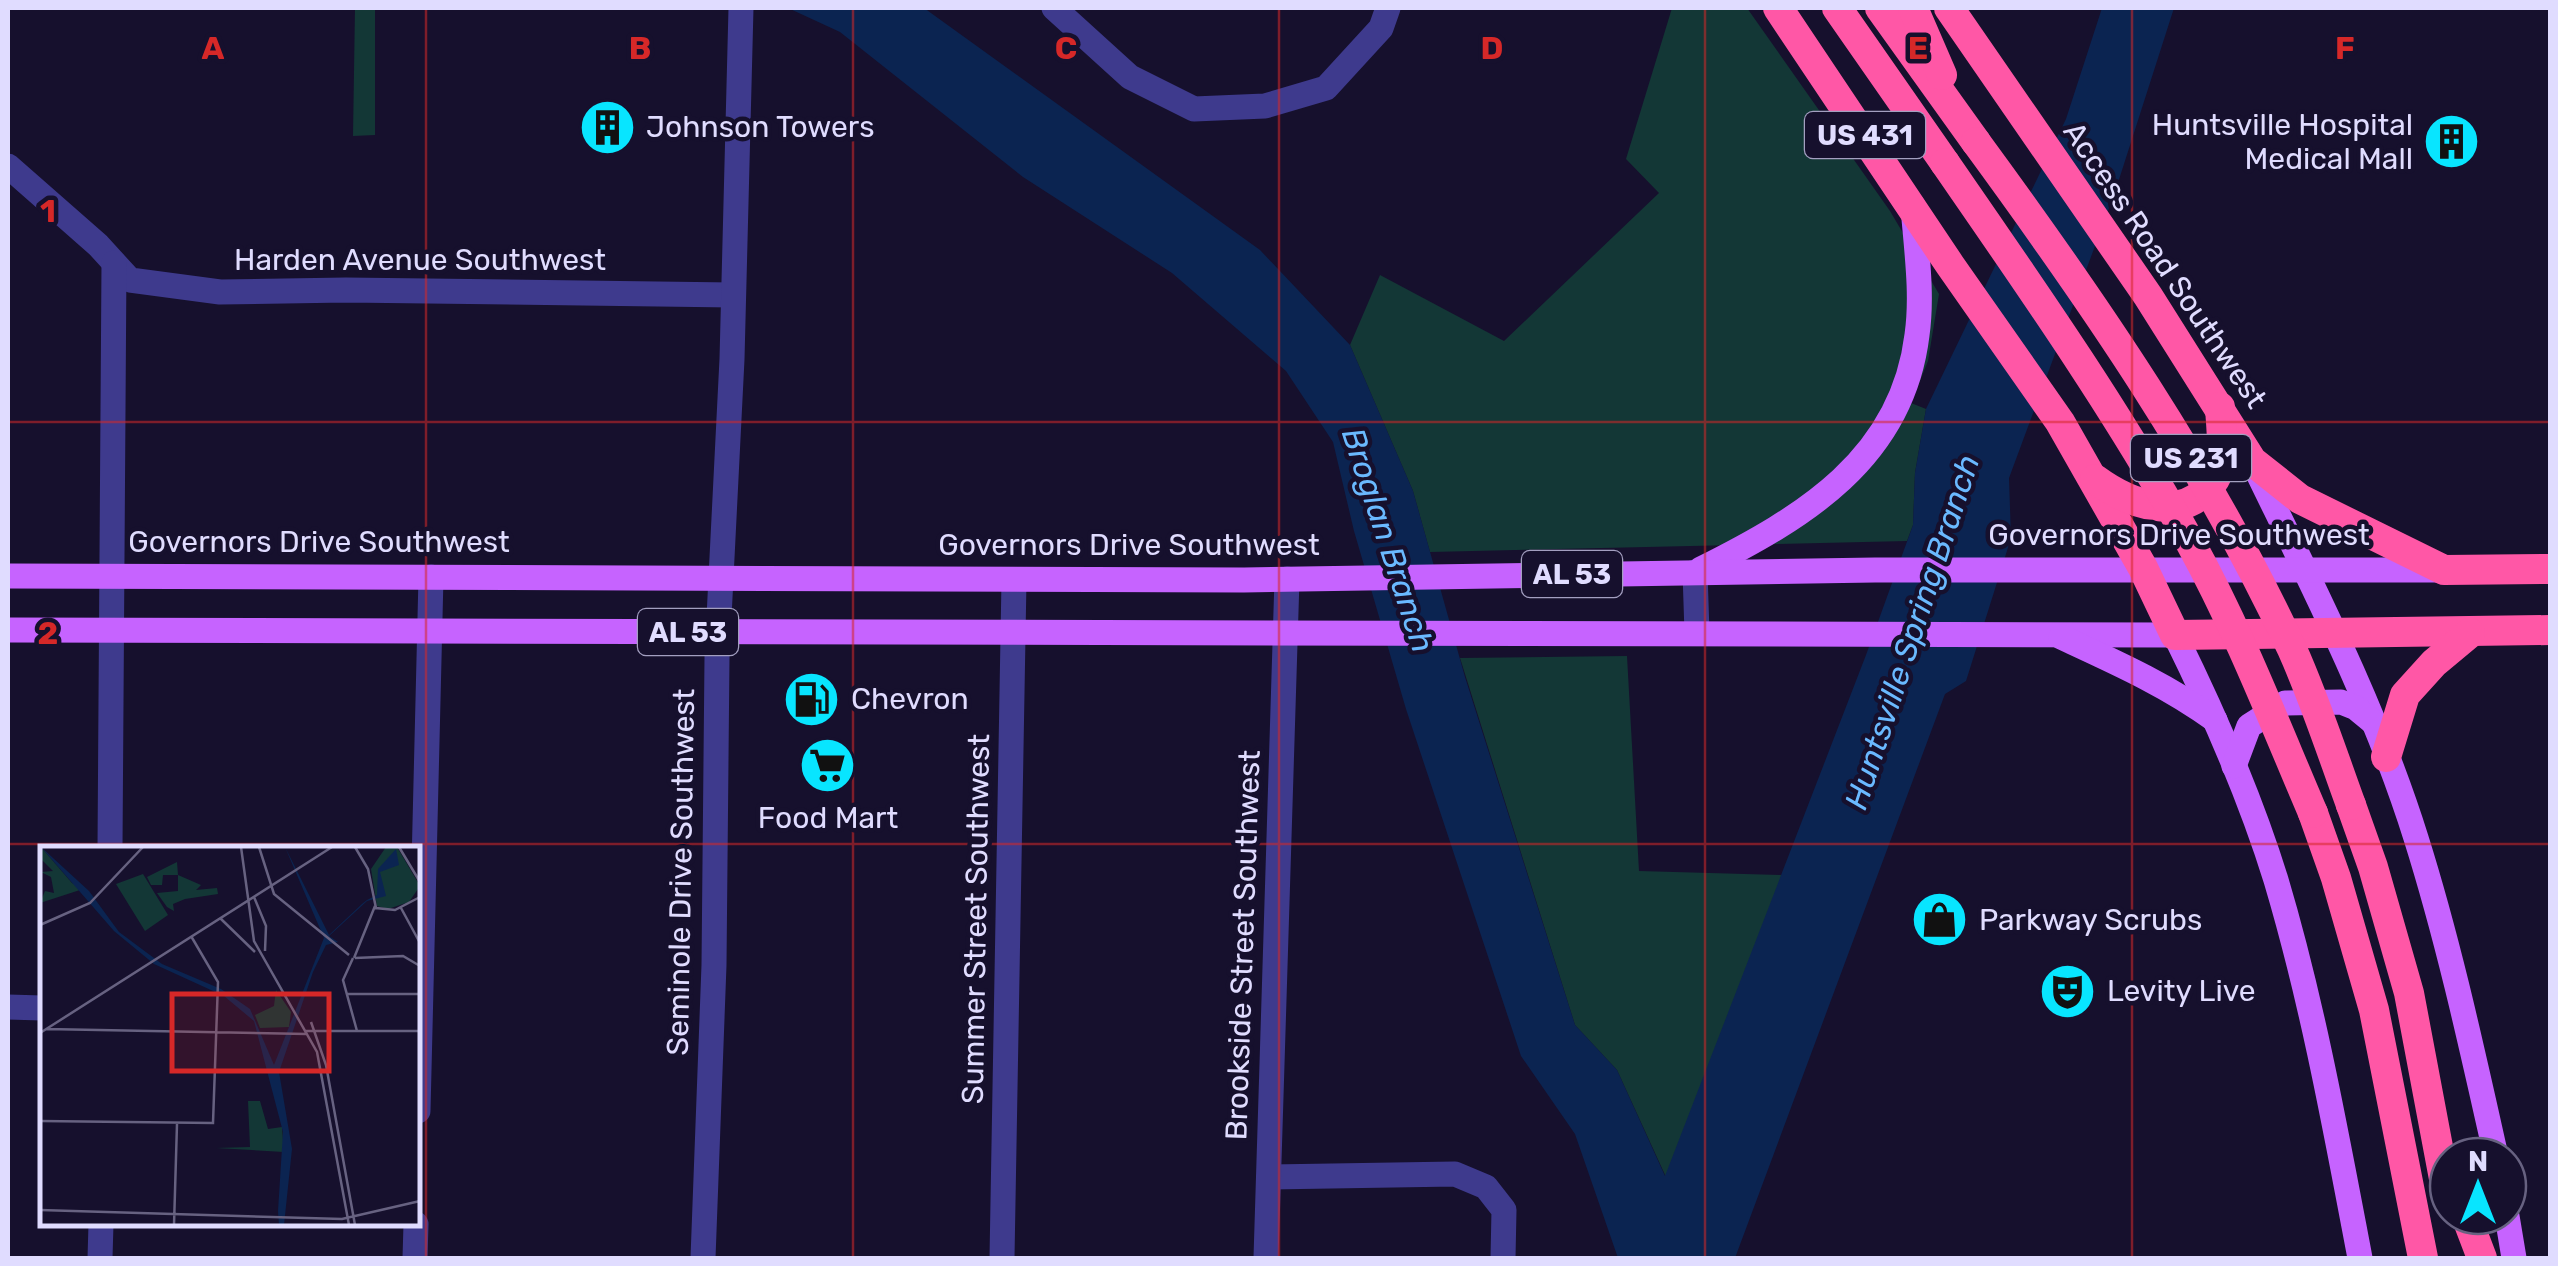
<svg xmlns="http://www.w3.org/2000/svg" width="2558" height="1266" font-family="Rubik,sans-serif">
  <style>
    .green { fill: #133736 }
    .water { fill: #0b2451 }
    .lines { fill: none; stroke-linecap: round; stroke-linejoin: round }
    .minor { stroke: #3e3a8d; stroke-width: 25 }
    .major { stroke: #c663ff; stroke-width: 25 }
    .highway { stroke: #ff57a6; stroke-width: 30 }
    .highway-bridge { stroke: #ff57a6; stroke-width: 30 }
    .grid { fill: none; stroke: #d62828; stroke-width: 2.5; stroke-opacity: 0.55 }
    .labels { text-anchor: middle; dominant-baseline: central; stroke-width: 9; stroke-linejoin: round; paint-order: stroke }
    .shield { fill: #16102d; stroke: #a39fc0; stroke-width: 2.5 }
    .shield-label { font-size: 28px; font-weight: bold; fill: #e0dcff }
    .poi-label { font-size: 30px; fill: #e0dcff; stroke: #16102d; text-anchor: start }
    .street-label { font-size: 30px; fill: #e0dcff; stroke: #16102d }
    .water-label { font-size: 32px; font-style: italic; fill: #6ab9ff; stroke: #16102d }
    .inset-road { fill: none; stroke: #676281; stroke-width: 2.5 }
    .view { fill: #d62828; fill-opacity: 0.15; stroke: #d62828; stroke-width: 5 }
    .inset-edge { fill: none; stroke: #e0dcff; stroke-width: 5 }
    .grid-label { font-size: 32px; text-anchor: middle; font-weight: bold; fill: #d62828; stroke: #16102d; stroke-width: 9; stroke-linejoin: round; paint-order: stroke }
  </style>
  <rect width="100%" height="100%" fill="#16102d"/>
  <!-- green -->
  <g class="green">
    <path d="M 355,8 L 375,8 L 375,135 L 353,136 Z"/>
    <path d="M 1672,8 L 1747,8 L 1890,211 L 1939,294 L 1928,361 L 1911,403 L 1926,409 L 1915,473 L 1913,525 L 1907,541 L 1430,552 L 1413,491 L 1350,345 L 1380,275 L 1504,341 L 1659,193 L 1626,159 Z"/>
    <path d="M 1627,656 L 1639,871 L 1782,875 L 1666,1177 L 1617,1070 L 1575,1025 L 1460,658 Z"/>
  </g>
  <!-- water -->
  <path class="water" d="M 788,8 L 924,8 L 1260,250 L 1350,345 L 1413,491 L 1465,677 L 1575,1025 L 1617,1070 L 1665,1176 L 1866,655 L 1913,525 L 1915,473 L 1926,409 L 2066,119 L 2102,8 L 2174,8 L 2115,192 L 2009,478 L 2011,538 L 1966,681 L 1945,694 L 1735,1258 L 1618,1258 L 1575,1134 L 1521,1056 L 1406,709 L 1354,531 L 1333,442 L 1286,371 L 1172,273 L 1023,177 L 840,32 Z"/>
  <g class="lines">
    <!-- minor -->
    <g class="minor">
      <path d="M 1054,8 L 1130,77 L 1194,109 L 1265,106 L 1326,88 L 1381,28 L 1388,8"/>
      <path d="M 8,166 L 98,245 L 130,280 L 220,292 L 346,290 L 733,295"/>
      <path d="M 1695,572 L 1697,633"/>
      <path d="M 110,848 L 114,263"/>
      <path d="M 8,1007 L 42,1008"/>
      <path d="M 418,1111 L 431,577"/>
      <path d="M 1269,1177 L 1455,1174 L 1486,1187 L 1504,1210 L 1503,1258"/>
      <path d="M 100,1258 L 101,1224"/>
      <path d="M 415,1258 L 416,1224"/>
      <path d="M 703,1258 L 714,965 L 717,657 L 732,359 L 741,8"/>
      <path d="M 1002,1258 L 1014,580"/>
      <path d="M 1266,1258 L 1287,579"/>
    </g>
    <!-- major -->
    <g class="major">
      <path d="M 2252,461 C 2312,585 2375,707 2416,838 C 2449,943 2472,1049 2496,1156"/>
      <path d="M 1701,569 C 1803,518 1902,459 1917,335 C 1923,293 1916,248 1913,206"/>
      <path d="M 8,576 L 1244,580 L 1875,570 L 2444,570"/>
      <path d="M 8,630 L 2175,635 C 2214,714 2250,796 2276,880 C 2313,1004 2336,1132 2360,1258"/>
      <path d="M 2061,637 C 2115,662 2167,685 2215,720"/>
      <path d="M 2234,766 L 2249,726 L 2285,703 L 2341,702 L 2356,708 L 2373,722"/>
      <path d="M 2507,1216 L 2514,1258"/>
    </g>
    <!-- highway -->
    <g class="highway">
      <path d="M 1778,8 L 1950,265 L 2060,422 L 2143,568 L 2175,635 L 2550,630"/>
      <path d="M 1837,8 L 1945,163"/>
      <path d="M 1880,8 L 1976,142"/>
      <path d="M 1913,8 L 1942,75"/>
      <path d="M 1949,8 L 2148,296 L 2252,461 L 2300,499 L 2444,570 L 2550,569"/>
      <path d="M 2095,479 C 2129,504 2185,526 2215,479 C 2226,461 2221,428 2220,407"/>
      <path d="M 2386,757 L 2405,695 L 2434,663 L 2470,633"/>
      <path d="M 2351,805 L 2373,867 L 2409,993 L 2448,1200"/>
      <path d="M 2313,813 L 2336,878 L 2374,1010 L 2423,1258"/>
      <path d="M 2466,1216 L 2482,1258"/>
    </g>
    <!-- highway-bridge -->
    <g class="highway-bridge">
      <path d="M 1976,142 C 2094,303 2207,467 2292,649 C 2315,700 2332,753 2351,805"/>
      <path d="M 1945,163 C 2030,286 2117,410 2190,542 C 2238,629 2274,722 2313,813"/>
    </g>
  </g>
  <!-- grid -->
  <path class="grid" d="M 426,8 L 426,1258M 853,8 L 853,1258M 1279,8 L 1279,1258M 1705,8 L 1705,1258M 2132,8 L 2132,1258M 8,422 L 2550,422M 8,844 L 2550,844"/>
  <!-- icons -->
  <defs>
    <symbol id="building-disc" viewBox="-11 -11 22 22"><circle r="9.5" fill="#08e5ff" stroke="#16102d"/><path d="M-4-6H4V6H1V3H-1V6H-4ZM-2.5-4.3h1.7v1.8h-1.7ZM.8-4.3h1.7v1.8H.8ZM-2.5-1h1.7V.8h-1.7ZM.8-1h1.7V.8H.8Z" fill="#111"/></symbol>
    <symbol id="fuel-disc" viewBox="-11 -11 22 22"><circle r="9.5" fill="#08e5ff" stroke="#16102d"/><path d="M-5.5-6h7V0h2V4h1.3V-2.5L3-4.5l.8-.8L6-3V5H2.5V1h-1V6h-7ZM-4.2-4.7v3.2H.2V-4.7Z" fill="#111"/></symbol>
    <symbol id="supermarket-disc" viewBox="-11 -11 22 22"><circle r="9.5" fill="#08e5ff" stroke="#16102d"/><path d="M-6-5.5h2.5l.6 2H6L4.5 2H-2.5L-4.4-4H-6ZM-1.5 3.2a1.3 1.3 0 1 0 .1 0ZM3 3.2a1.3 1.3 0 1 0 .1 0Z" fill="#111"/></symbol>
    <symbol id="shop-disc" viewBox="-11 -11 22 22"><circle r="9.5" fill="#08e5ff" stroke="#16102d"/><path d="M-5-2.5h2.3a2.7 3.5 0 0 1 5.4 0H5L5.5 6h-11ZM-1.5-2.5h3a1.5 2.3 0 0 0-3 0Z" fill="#111"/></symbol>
    <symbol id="theatre-disc" viewBox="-11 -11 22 22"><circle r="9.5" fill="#08e5ff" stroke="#16102d"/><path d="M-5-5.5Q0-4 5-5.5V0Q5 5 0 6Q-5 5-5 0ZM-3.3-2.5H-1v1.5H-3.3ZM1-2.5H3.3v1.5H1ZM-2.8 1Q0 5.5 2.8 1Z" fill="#111"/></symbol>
  </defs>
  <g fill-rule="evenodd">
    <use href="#building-disc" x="576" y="96" width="63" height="63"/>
    <use href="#building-disc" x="2420" y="110" width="63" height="63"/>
    <use href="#fuel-disc" x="780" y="668" width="63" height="63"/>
    <use href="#supermarket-disc" x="796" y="734" width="63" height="63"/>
    <use href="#shop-disc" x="1908" y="888" width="63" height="63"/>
    <use href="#theatre-disc" x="2036" y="960" width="63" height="63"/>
  </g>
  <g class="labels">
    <!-- shield labels -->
    <g class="shield">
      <rect x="1805" y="112" width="120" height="46" rx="8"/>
      <rect x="2131" y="435" width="120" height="46" rx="8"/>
      <rect x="1522" y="551" width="100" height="46" rx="8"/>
      <rect x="638" y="609" width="100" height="46" rx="8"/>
    </g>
    <g class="shield-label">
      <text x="1865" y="135">US 431</text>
      <text x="2191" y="458">US 231</text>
      <text x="1572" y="574">AL 53</text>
      <text x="688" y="632">AL 53</text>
    </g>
    <!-- poi labels -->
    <g class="poi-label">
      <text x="2413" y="125" text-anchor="end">Huntsville Hospital<tspan x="2413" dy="34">Medical Mall</tspan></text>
      <text x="646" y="127">Johnson Towers</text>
      <text x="851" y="699">Chevron</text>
      <text x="828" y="818" text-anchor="middle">Food Mart</text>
      <text x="1979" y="920">Parkway Scrubs</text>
      <text x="2107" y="991">Levity Live</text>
    </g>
    <!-- street labels -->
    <g class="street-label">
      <text x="420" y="260">Harden Avenue Southwest</text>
      <text transform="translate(2165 265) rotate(56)">Access Road Southwest</text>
      <text x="2179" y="535">Governors Drive Southwest</text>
      <text x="319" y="542">Governors Drive Southwest</text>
      <text x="1129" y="545">Governors Drive Southwest</text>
      <text transform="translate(681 872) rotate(-89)">Seminole Drive Southwest</text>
      <text transform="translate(976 919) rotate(-89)">Summer Street Southwest</text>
      <text transform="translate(1243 945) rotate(-88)">Brookside Street Southwest</text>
    </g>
    <!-- water labels -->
    <g class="water-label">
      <text transform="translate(1388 540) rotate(72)">Broglan Branch</text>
      <text transform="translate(1912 632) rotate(-72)">Huntsville Spring Branch</text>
    </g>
  </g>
  <!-- overview -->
  <g transform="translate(40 846)">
    <rect width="380" height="380" fill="#16102d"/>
    <path d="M 1,1 L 32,37 L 43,43 L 0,57 L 5,45 L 14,47 L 11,31 L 1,26 L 13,25 L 0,12 ZM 346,1 L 357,1 L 380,40 L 369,56 L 348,63 L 337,60 L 331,23 ZM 137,16 L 138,29 L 161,39 L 156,44 L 177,42 L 178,48 L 145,53 L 133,58 L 134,65 L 127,61 L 117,47 L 138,45 L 138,29 L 123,29 L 122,39 L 111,39 L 107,31 ZM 103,28 L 128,69 L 105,85 L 76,38 ZM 236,144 L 251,166 L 249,181 L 220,182 L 215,169 L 234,160 ZM 208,255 L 220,255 L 228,283 L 242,281 L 244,306 L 176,302 L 210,301 Z" fill="#133736"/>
    <path d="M 1,1 L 49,45 L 79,86 L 122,118 L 181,143 L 210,163 L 234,219 L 284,92 L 245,1 L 289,89 L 322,58 L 327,54 L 337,49 L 338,23 L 356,3 L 359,19 L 340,26 L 346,50 L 327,55 L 289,90 L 298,96 L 286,99 L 273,126 L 239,226 L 252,303 L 244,379 L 239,379 L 238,365 L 243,286 L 214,175 L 184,150 L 114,118 L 74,85 Z" fill="#0b2451"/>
    <path class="inset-road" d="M 201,1 L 214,95 L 277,206 L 309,379M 219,1 L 234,48 L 309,109M 315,1 L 328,23 L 336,62 L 355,64 L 380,51M 359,1 L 380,36M 214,51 L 226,80 L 225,105M 361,62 L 380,97M 180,72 L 215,106M 0,79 L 50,57 L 103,1M 313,112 L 303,134 L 317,185M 314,112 L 335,60M 315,112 L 363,110 L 380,120M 307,148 L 380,148M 271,176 L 286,219 L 315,379M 6,183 L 267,188M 265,185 L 380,185M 0,187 L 292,1M 0,275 L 173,277 L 178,136 L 151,90M 0,364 L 302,373 L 380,355M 134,379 L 137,278"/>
    <path class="view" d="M 132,148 L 289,148 L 289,225 L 132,225 Z"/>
    <rect width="380" height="380" class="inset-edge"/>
  </g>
  <g class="grid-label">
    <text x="213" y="59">A</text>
    <text x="640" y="59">B</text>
    <text x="1066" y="59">C</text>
    <text x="1492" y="59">D</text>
    <text x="1918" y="59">E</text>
    <text x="2345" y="59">F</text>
    <text x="48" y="222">1</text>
    <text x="48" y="644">2</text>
  </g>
  <!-- border -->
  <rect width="2558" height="1266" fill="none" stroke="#e0dcff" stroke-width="20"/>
  <!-- north arrow -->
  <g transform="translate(2478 1186)"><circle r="48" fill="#16102d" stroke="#676281" stroke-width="2.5"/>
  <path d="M0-8L18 38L0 25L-18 38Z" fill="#08e5ff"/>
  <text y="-15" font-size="28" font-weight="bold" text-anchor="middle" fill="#e0dcff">N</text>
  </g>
</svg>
